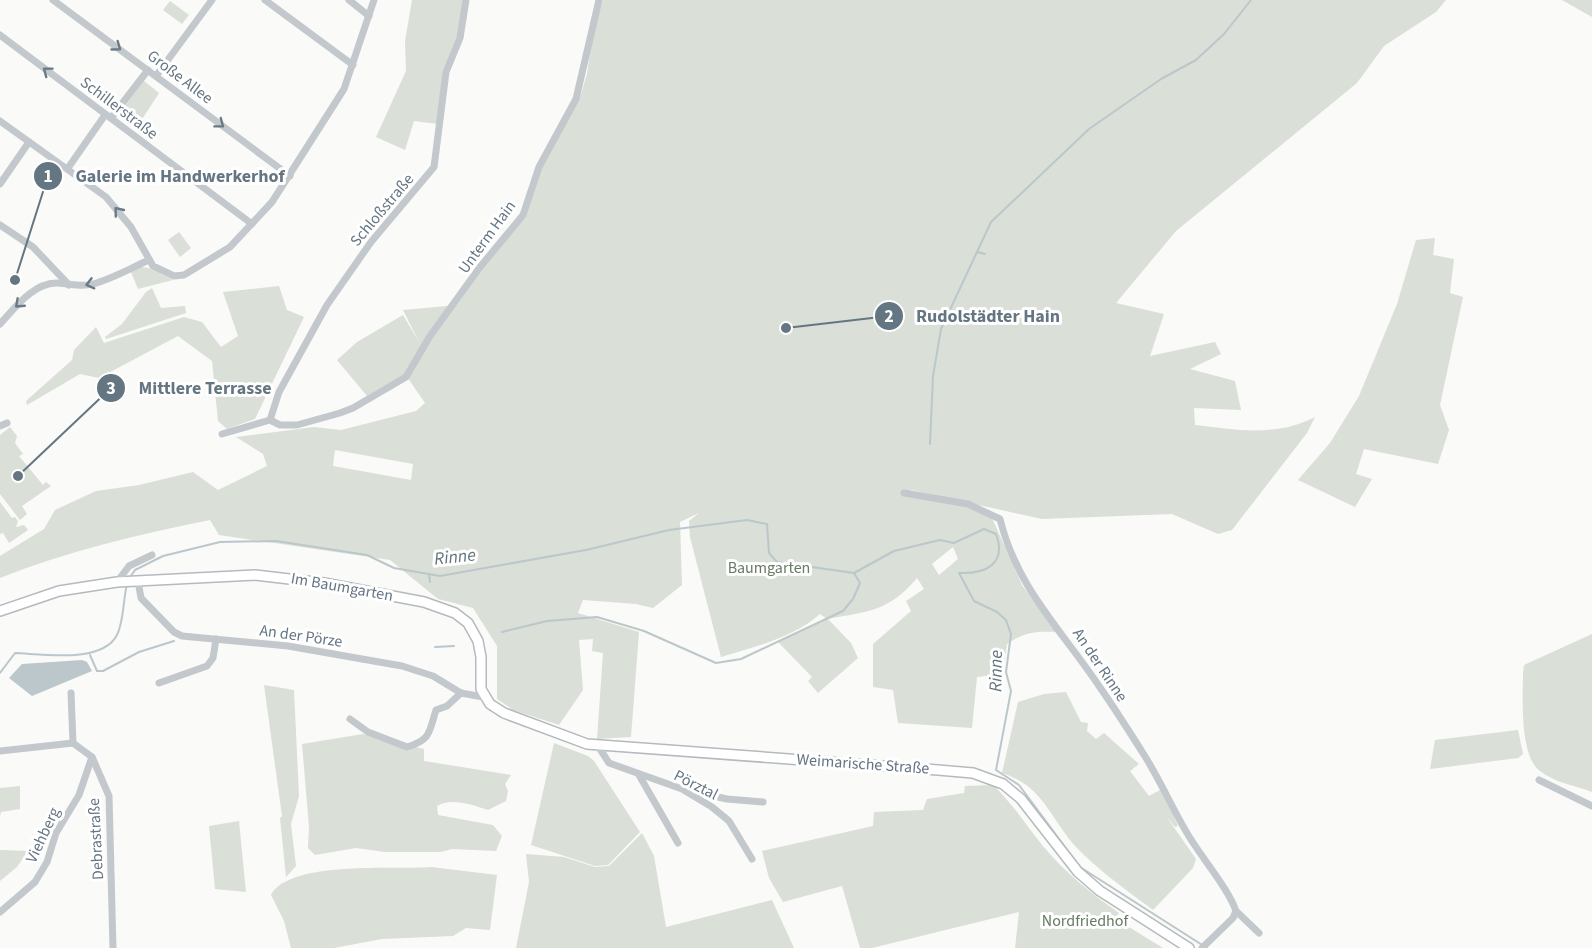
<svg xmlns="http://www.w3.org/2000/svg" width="1592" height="948" font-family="'Source Sans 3',sans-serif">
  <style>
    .green { fill: #dadfd7; fill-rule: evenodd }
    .water { fill: #bbc7cb }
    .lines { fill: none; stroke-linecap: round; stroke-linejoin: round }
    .stream { stroke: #bbc7cb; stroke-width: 2 }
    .major-casing { stroke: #b5babe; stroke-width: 12 }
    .minor { stroke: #c3c8cc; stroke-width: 7 }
    .major { stroke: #fff; stroke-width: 9 }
    .oneway { stroke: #6a7a87 }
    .labels { text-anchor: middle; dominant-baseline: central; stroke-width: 6; stroke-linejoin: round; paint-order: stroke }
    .street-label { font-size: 16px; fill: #657683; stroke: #fff }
    .park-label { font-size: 16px; fill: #687a64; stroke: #fff }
    .water-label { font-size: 18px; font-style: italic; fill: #60757c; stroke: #fff }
    .leader { fill: none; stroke: #657683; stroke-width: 2 }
    .callout-dot { fill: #657683; stroke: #fff; stroke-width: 2 }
    .mark-label { font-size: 18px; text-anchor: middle; font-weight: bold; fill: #fff }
    .callout-label { font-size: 18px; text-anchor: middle; font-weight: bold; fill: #657683; stroke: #fff; stroke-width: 6; stroke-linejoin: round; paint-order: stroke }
  </style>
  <rect width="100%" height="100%" fill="#fafaf8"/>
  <!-- green -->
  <g class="green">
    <path d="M 412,0 L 463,0 L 457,37 L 443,71 L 437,124 L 414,121 L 405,150 L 376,137 L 406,71 L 405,41 Z"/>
    <path d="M 603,0 L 1446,0 L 1436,12 L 1384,46 L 1357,83 L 1176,231 L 1116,303 L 1164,314 L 1150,356 L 1215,342 L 1221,354 L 1190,369 L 1235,381 L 1241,410 L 1194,408 L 1195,425 C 1236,430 1277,437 1315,417 L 1307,433 L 1232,530 L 1218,534 L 1172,514 L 1042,519 L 911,490 L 908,497 L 968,507 L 992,518 L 1022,585 L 1056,632 C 1036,631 1024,632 1007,644 L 1002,674 L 977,677 L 972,728 L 898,723 L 893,690 L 873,687 L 873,644 L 911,611 L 906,601 L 924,589 L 917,578 C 888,612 869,611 828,619 L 851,643 L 858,658 L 818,693 L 808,681 L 812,677 L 778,642 L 827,619 L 820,614 C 793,638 756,646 721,657 L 690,537 L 689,521 L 699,513 L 680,522 L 682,585 L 653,608 L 636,604 L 583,600 L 578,613 L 639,632 L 631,737 L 597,739 L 603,653 L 592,651 L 593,639 L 579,640 L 583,690 L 559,725 L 513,710 L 497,699 L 497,646 L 473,608 L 438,599 L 390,560 L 219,535 L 210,520 C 139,534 68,551 0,578 L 0,556 L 44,529 L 55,510 L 96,491 L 139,485 L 193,472 L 218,490 L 267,466 L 263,454 L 236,437 L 314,427 L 341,430 L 416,411 L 425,403 L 405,374 L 367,396 L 337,360 L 357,342 L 403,315 L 419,342 L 403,310 L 457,305 L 481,267 L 525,215 L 544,160 L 581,94 L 587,74 L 593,32 ZM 335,450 L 413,464 L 411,480 L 333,466 ZM 953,547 L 958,559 L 939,575 L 932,564 Z"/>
    <path d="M 1562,0 L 1592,0 L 1592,17 Z"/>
    <path d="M 170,1 L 189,15 L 182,24 L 163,10 Z"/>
    <path d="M 144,81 L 159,93 L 137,127 L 119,114 Z"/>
    <path d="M 179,232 L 191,248 L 180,257 L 168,240 Z"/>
    <path d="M 1435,238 L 1433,255 L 1454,259 L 1450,293 L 1463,297 L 1440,405 L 1449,430 L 1438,464 L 1364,449 L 1356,474 L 1372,479 L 1355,507 L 1298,480 L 1330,443 L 1359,396 L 1397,304 L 1416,240 Z"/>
    <path d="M 141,267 L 149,268 L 173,280 L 138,289 L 131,272 Z"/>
    <path d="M 279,286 L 287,310 L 304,317 L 255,419 L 227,429 L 218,421 L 212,361 L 178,336 L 99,378 L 80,374 L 27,405 L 26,401 L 72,360 L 74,350 L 96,327 L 104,343 L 184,317 L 202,322 L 221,347 L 238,336 L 223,292 Z"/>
    <path d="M 152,288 L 161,308 L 185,306 L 186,313 L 106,339 L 105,337 L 122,324 L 146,292 Z"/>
    <path d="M 10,427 L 17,436 L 15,443 L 23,454 L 19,456 L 43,485 L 46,482 L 51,486 L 22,506 L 27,514 L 20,520 L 0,494 L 0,435 Z"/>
    <path d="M 0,502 L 12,518 L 15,517 L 18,521 L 16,527 L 24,525 L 28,530 L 9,543 L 3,533 L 0,534 Z"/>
    <path d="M 1592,634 L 1592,792 C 1576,786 1553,782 1540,771 C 1519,756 1523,696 1523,673 L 1524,665 Z"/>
    <path d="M 264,685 L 294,690 L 299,796 L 291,824 L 296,866 L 286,877 L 280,818 L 282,816 Z"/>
    <path d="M 1066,692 L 1081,722 L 1088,723 L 1087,731 L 1096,739 L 1104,733 L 1139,764 L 1130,771 L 1149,796 L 1162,789 L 1178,826 L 1175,827 L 1166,816 L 1196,859 L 1193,868 L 1153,910 C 1126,890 1098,870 1075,846 C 1049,816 1043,786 1002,773 L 1018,702 L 1044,694 Z"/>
    <path d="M 1518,730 L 1523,754 L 1518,758 L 1430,769 L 1435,740 Z"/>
    <path d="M 363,734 L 424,749 L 424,761 L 511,775 L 505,784 L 508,791 L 506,801 L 488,810 C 474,805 450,797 437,806 L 438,815 L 493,825 L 502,836 L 496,851 L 452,849 L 441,852 L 385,852 L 356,848 L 315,855 L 308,848 L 309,827 L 302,744 Z"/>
    <path d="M 554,743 L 588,756 L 594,761 L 640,832 L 608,865 L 595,866 L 531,845 Z"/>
    <path d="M 993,785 C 1014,805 1025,824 1043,846 C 1064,872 1092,894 1119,913 L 1116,919 L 1163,948 L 1015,948 L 1019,912 L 872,948 L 860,948 L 842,886 L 783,902 L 769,878 L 762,851 L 873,826 L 874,812 L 923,810 L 927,799 L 964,793 L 965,786 Z"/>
    <path d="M 20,786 L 20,809 L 1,812 L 0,817 L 0,788 Z"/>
    <path d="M 239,821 L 246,892 L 215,889 L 209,826 Z"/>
    <path d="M 642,833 L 654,856 L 666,927 L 772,900 L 794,948 L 516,948 L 529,882 L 526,854 L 564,857 L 595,867 L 609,866 Z"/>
    <path d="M 0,850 L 28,851 L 17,867 L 0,881 Z"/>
    <path d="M 431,867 L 497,875 L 490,930 L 466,928 L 453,936 L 382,939 L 334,948 L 291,948 L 284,921 L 271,895 C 289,860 396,870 431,867 Z"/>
  </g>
  <!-- water -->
  <path class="water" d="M 82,660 L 87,662 L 92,671 L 32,696 L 9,678 L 22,664 Z"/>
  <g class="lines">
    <!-- stream -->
    <g class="stream">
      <path d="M 977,252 L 985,254"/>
      <path d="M 930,444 L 933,376 L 941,329 L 991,222 L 1089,129 L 1161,79 L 1196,60 L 1224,34 L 1251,0"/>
      <path d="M 429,574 L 430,582"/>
      <path d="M 129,579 L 135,570 L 163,556 L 220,542 L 276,541 L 367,555 L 394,568 L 440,576 L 586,550 L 669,530 L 747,520 L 767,524 L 769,553 L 777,562 L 854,573 L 894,551 L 940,540 L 954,543 L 984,529 L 996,534 C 1007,564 986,574 959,573 L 974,601 L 997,612 L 1006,620 L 1011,634 L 1006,672 L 1011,691 L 996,770 L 1019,785 L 1080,867 L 1207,948"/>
      <path d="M 502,632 L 547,621 L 597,617 L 644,631 L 716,663 L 741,659 L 843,611 L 853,599 L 860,583 L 854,573"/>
      <path d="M 435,647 L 454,646"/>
      <path d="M 90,655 L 97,671 L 103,671 L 139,652 L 174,641"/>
      <path d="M 0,673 L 15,653 C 42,654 102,664 117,635 C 124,621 123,600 127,584"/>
    </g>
    <defs>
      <path id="major" d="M 0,611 L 59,591 L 117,582 L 255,575 L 324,583 L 424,602 L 455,613 L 468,623 L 478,641 L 481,657 L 481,689 L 490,704 L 504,713 L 587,744 L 938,770 L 973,773 L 1003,784 L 1021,799 L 1078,872 L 1100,891 L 1189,948"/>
    </defs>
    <!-- major casing -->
    <use href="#major" class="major-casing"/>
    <!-- minor -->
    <g class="minor">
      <path d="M 53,0 L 290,176"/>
      <path d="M 265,0 L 353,65"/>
      <path d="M 349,0 L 369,16"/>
      <path d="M 0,35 L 252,224"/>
      <path d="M 156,76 L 212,0"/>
      <path d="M 111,118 L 148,70"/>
      <path d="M 0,121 L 106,197 L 131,227 L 153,266 L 174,276 L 184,275 L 230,247 L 272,202 L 344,89 L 374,0"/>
      <path d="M 68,168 L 105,115"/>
      <path d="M 0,184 L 29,142"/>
      <path d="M 0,225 L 33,247 L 69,285"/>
      <path d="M 0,324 C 14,309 33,283 56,283 C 69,283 79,288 93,284 C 112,279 131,268 149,260"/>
      <path d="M 270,420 L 279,392 L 327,305 L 371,242 L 434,167 L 446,72 L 460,38 L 466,0"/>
      <path d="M 0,426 L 7,423"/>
      <path d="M 222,434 L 270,420 L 280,425 L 297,425 L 340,413 L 353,408 L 406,377 L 430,336 L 480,267 L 523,215 L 539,167 L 576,99 L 599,0"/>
      <path d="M 904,493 L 968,504 L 1000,519 C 1017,588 1060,628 1099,686 C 1115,709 1131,734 1146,758 C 1162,784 1174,812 1190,838 C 1203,859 1229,890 1236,911 L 1233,918 L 1202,948"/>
      <path d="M 138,581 L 141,598 L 174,632 L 182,636 L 288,646 L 402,666 L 433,676 L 461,693 L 483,697"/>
      <path d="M 117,582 L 129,566 L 152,555"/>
      <path d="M 159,683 L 207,666 L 213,658 L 216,639"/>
      <path d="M 71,693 L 73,743"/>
      <path d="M 350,719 L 368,732 L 407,747 C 431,740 429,732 436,710 L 447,706 L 461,693"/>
      <path d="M 598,746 L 609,763 L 682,789 L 712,807 L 729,821 L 752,859"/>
      <path d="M 0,751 L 73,743 L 92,757 L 109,796 L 113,948"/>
      <path d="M 639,775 L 678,843"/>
      <path d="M 1539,780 L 1592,806"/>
      <path d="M 687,790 L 727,799 L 763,802"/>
      <path d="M 1236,911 L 1259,933"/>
      <path d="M 0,912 L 35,882 L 47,862 L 56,833 L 79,795 L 92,757"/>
    </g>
    <!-- major -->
    <use href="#major" class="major"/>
  </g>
  <!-- one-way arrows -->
  <defs><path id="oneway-chevron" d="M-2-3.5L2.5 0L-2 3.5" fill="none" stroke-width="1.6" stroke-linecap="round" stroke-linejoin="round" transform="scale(1.5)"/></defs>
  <g class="oneway">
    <use href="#oneway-chevron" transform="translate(117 47) rotate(36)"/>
    <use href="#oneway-chevron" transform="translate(47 71) rotate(-143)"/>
    <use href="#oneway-chevron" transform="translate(220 124) rotate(37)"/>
    <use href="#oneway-chevron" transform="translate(118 211) rotate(-129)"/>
    <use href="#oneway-chevron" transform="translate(90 284) rotate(165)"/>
    <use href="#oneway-chevron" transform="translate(19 304) rotate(137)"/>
  </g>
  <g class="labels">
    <!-- street labels -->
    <g class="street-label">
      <text transform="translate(180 77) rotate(37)">Große Allee</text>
      <text transform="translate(119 108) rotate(37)">Schillerstraße</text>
      <text transform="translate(382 210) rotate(-50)">Schloßstraße</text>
      <text transform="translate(487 237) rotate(-54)">Unterm Hain</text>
      <text transform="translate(342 587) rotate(10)">Im Baumgarten</text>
      <text transform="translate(301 636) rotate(8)">An der Pörze</text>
      <text transform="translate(1100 665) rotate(56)">An der Rinne</text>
      <text transform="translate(863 764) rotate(4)">Weimarische Straße</text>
      <text transform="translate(696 785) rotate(27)">Pörztal</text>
      <text transform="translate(43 835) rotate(-65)">Viehberg</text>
      <text transform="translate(96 839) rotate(-93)">Debrastraße</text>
    </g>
    <!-- park labels -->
    <g class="park-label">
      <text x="769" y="568">Baumgarten</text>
      <text x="1085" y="921">Nordfriedhof</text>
    </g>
    <!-- water labels -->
    <g class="water-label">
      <text transform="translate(455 557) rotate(-6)">Rinne</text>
      <text transform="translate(996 671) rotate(-89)">Rinne</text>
    </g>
  </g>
  <!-- callouts -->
  <path class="leader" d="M15 280L48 176M786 328L889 316M18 476L111 388"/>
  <g class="callout-dot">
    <circle cx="15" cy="280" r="6"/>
    <circle cx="786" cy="328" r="6"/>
    <circle cx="18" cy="476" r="6"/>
    <circle cx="48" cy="176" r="15"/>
    <circle cx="889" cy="316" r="15"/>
    <circle cx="111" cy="388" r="15"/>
  </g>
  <g class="mark-label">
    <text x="48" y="182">1</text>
    <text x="889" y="322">2</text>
    <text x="111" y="394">3</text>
  </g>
  <g class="callout-label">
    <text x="180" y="182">Galerie im Handwerkerhof</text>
    <text x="988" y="322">Rudolstädter Hain</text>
    <text x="205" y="394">Mittlere Terrasse</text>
  </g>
</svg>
